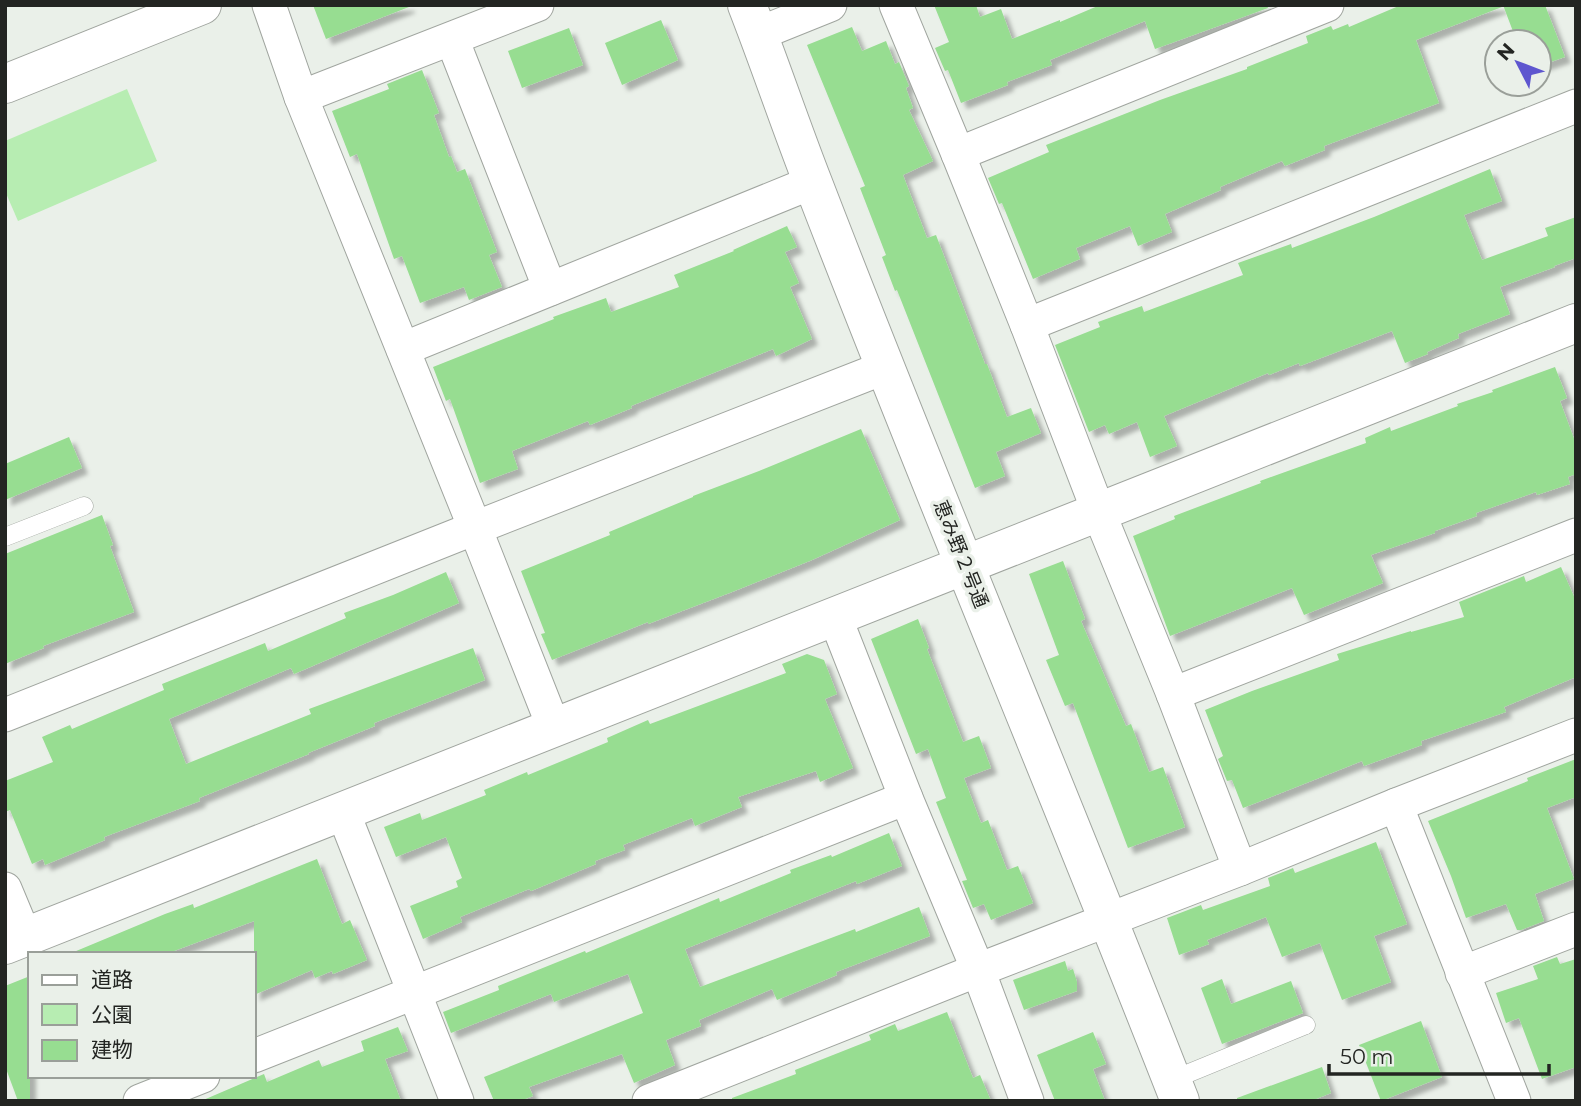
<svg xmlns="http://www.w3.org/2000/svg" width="1581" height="1106" font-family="Montserrat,'Noto Sans JP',sans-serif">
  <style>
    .green { fill: #b7edb2 }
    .building { fill: #97dd91; filter: url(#shadow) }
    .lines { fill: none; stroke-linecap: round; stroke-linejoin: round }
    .lane-casing { stroke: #a0a59f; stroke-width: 19 }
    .street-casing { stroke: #a0a59f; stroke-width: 35 }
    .secondary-casing { stroke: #a0a59f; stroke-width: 40 }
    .lane { stroke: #fff; stroke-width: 18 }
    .street { stroke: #fff; stroke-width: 33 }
    .secondary { stroke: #fff; stroke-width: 38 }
    .labels { text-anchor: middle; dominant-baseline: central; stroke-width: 7; stroke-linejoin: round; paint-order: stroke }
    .street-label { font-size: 19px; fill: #232522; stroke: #eaf0e9 }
  </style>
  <defs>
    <filter id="shadow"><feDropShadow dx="6" dy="6" stdDeviation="2" flood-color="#0004"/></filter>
  </defs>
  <rect width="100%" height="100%" fill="#eaf0e9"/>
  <!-- green -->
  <path class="green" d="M 127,89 L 157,161 L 18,221 L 5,191 L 5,141 Z"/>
  <!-- building -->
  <g class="building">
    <path d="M 313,5 L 409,5 L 409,7 L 326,39 Z"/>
    <path d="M 934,5 L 976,5 L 980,17 L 1001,9 L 1012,39 L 1060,20 L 1060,22 L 1100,5 L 1267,5 L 1268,8 L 1155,49 L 1145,21 L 1050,60 L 1052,65 L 1007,82 L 1008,85 L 961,103 L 948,70 L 945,71 L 935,48 L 949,42 Z"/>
    <path d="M 1401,5 L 1501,5 L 1502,7 L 1416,40 L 1439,103 L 1324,146 L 1325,150 L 1285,166 L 1282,161 L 1220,187 L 1221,190 L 1165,214 L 1172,232 L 1138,246 L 1130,226 L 1076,248 L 1080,259 L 1033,279 L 1002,203 L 999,204 L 988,178 L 1049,152 L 1046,145 L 1160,100 L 1247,69 L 1247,67 L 1308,43 L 1306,36 L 1331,26 L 1333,30 L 1348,24 L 1349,27 Z"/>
    <path d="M 1503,5 L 1545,5 L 1565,57 L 1539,66 L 1539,42 L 1517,42 Z"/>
    <path d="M 661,20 L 678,60 L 622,85 L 605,43 Z"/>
    <path d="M 852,27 L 862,51 L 886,41 L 895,64 L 899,62 L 909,86 L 906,88 L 913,108 L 909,110 L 933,161 L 903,175 L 927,238 L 936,235 L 985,364 L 987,364 L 1007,417 L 1031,408 L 1041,433 L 996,452 L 1005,476 L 975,488 L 897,290 L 895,291 L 882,257 L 886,255 L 860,188 L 865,186 L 807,45 Z"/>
    <path d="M 569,28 L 583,65 L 522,88 L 508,51 Z"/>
    <path d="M 422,70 L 439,113 L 434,115 L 449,157 L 451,156 L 457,172 L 465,169 L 497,252 L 489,255 L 502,287 L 469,300 L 464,287 L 420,303 L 402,256 L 394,259 L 357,154 L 350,157 L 332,111 L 389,89 L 387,84 Z"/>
    <path d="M 1490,169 L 1502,201 L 1464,215 L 1482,260 L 1548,236 L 1545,228 L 1576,217 L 1576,258 L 1554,266 L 1555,267 L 1500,287 L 1510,314 L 1458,334 L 1459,338 L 1427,352 L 1428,354 L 1405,363 L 1392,331 L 1300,366 L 1299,363 L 1269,375 L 1268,373 L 1164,416 L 1177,446 L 1150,457 L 1137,422 L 1109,434 L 1105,425 L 1089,432 L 1055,345 L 1100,327 L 1098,322 L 1142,306 L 1144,312 L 1243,275 L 1238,263 L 1291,244 L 1292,248 L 1374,217 Z"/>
    <path d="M 787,226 L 797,247 L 785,252 L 799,283 L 790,287 L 812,339 L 776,356 L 773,349 L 631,406 L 632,408 L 590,425 L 588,421 L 512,451 L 518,469 L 480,483 L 450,399 L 446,401 L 433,367 L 554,319 L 553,317 L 606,298 L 611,312 L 679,287 L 674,275 L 734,251 L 733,250 Z"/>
    <path d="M 1555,367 L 1567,398 L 1560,401 L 1576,444 L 1576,474 L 1568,477 L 1570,484 L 1537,495 L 1536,492 L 1476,513 L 1477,516 L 1435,531 L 1435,533 L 1371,555 L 1383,583 L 1304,615 L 1292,588 L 1170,636 L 1133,536 L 1175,519 L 1174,516 L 1261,483 L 1260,481 L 1366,443 L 1365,438 L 1390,427 L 1391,431 L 1458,406 L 1457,404 L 1493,392 L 1492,390 Z"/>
    <path d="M 861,429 L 900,520 L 812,560 L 732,592 L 648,624 L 648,622 L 552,660 L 541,634 L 545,633 L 521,571 L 610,535 L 609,532 L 693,497 L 693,496 L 759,471 Z"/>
    <path d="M 69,437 L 82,468 L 5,500 L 5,464 Z"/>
    <path d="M 102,515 L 113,545 L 110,546 L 134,612 L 43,646 L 44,648 L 5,664 L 5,554 Z"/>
    <path d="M 1063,561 L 1085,619 L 1081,621 L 1126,726 L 1131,724 L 1149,772 L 1163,767 L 1185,827 L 1128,848 L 1073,703 L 1065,706 L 1046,660 L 1059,655 L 1029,574 Z"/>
    <path d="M 1561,567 L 1576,601 L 1576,677 L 1504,707 L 1506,712 L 1421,741 L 1422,745 L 1364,766 L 1362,761 L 1243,808 L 1232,780 L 1227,781 L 1218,759 L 1223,756 L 1205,710 L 1252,691 L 1339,660 L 1337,654 L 1411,631 L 1411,632 L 1464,617 L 1459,602 L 1524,576 L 1526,582 Z"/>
    <path d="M 446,572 L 459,603 L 294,674 L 291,668 L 169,719 L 186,764 L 311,714 L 309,709 L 473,648 L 485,680 L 374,723 L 375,726 L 308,753 L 309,754 L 199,798 L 200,801 L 104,837 L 105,840 L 45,865 L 43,859 L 32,864 L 10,810 L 5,812 L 5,781 L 53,762 L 42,737 L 70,725 L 72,729 L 164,690 L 162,684 L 265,643 L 268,651 L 346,618 L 344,613 L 393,595 Z"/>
    <path d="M 918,619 L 929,648 L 927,649 L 963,742 L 979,736 L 991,768 L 964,778 L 981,823 L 988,820 L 1007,870 L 1018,866 L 1033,903 L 991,920 L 984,904 L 973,908 L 962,881 L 967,880 L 936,802 L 946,798 L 928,749 L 916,754 L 871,639 Z"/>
    <path d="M 807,654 L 824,660 L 837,694 L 825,699 L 853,768 L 820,782 L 816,771 L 738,797 L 742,807 L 695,826 L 692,818 L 623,845 L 625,850 L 595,861 L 596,864 L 531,891 L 529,889 L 460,917 L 462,922 L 423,939 L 410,906 L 458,887 L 456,881 L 462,878 L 446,837 L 396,857 L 384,827 L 420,813 L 422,820 L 486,795 L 484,790 L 527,772 L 528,775 L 608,742 L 607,738 L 648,720 L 650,724 L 786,673 L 782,664 Z"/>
    <path d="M 1576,759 L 1576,797 L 1547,808 L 1574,879 L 1535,894 L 1544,921 L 1521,930 L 1517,930 L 1506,904 L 1466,918 L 1451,876 L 1428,821 L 1528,781 L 1527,778 Z"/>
    <path d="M 889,833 L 902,866 L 857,884 L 856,881 L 685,949 L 700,987 L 855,929 L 856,932 L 919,907 L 930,936 L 836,972 L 837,975 L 777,1000 L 772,989 L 699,1020 L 701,1026 L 666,1040 L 675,1065 L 634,1083 L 622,1054 L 529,1087 L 533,1096 L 520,1101 L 494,1101 L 484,1077 L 643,1013 L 628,974 L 554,1002 L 551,994 L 451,1033 L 443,1012 L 499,990 L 498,986 L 585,951 L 586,953 L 719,898 L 720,902 L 791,873 L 790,870 L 831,855 L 832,857 Z"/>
    <path d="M 1376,842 L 1407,924 L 1374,936 L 1391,982 L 1342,1000 L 1320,943 L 1282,957 L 1266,917 L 1207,940 L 1209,944 L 1179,955 L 1167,918 L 1201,905 L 1203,910 L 1270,886 L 1268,878 L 1293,868 L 1295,873 Z"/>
    <path d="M 317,859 L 342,924 L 350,920 L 367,960 L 333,974 L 332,971 L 315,978 L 312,970 L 254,995 L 254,921 L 166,954 L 69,954 L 165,914 L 193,904 L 194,908 Z"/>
    <path d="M 1557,957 L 1560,964 L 1576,959 L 1576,1067 L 1542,1079 L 1519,1018 L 1506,1023 L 1496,993 L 1538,979 L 1533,966 Z"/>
    <path d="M 1065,961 L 1068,971 L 1073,969 L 1077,982 L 1077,991 L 1024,1010 L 1013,980 Z"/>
    <path d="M 30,976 L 30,1101 L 18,1101 L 5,1066 L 5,986 Z"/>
    <path d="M 1222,979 L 1231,1004 L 1291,981 L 1303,1013 L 1222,1044 L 1201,988 Z"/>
    <path d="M 947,1012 L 973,1078 L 980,1075 L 991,1101 L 732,1101 L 732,1098 L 796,1074 L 795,1070 L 871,1040 L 869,1035 L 895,1024 L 898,1031 Z"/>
    <path d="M 1421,1021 L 1442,1077 L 1381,1101 L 1359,1045 Z"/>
    <path d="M 398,1027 L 408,1051 L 385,1059 L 401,1101 L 201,1101 L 264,1074 L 267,1082 L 319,1060 L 322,1067 L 364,1051 L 361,1041 Z"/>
    <path d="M 1093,1032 L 1106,1064 L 1093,1069 L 1105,1101 L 1055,1101 L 1037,1055 Z"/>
    <path d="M 1322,1067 L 1331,1093 L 1311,1101 L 1237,1101 L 1237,1098 Z"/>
  </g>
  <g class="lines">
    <defs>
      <g id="lane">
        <path d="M 5,537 L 84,506"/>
        <path d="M 1172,1080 L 1306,1025"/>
      </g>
      <g id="street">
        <path d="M 269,5 L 301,97 L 475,528 L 554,728"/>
        <path d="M 896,5 L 958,154 L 1027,325 L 1099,513 L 1173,694 L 1240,869"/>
        <path d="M 758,34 L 830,5"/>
        <path d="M 452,39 L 550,289"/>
        <path d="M 301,97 L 537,5"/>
        <path d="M 958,154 L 1327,5"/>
        <path d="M 1027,325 L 1576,106"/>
        <path d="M 403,349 L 813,182"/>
        <path d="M 835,617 L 906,798 L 978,970 L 1027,1101"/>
        <path d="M 1173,694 L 1576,535"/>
        <path d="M 5,715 L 475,528 L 886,367"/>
        <path d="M 1396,805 L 1514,1101"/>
        <path d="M 343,812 L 457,1101"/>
        <path d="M 5,889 L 25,937"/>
        <path d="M 1462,973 L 1576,929"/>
        <path d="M 254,1056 L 906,798"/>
        <path d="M 140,1101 L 203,1076"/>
        <path d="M 649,1101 L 978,970 L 1240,869 L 1396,805 L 1576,735"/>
      </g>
      <g id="secondary">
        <path d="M 747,5 C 770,64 790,124 813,183 C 931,490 1060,794 1180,1101"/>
        <path d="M 5,84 L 202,5"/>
        <path d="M 5,945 L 1576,323"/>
      </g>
    </defs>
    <!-- lane casing -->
    <use href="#lane" class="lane-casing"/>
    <!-- street casing -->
    <use href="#street" class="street-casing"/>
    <!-- secondary casing -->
    <use href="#secondary" class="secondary-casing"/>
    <!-- lane -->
    <use href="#lane" class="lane"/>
    <!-- street -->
    <use href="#street" class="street"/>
    <!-- secondary -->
    <use href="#secondary" class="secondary"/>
  </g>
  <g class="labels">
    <!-- street labels -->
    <g class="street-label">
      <text transform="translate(961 554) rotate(68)">恵み野２号通</text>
    </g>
  </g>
  <!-- border -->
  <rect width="1581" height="1106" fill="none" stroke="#232522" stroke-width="14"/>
  <!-- legend -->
  <rect x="28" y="952" width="228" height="126" fill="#eaf0e9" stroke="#9a9f99" stroke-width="2"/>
  <rect x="42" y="975" width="35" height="10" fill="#ffffff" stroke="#9a9f99" stroke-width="2"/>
  <text x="91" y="987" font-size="21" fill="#232522">道路</text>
  <rect x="42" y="1004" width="35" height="21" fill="#b7edb2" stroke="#9a9f99" stroke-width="2"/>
  <text x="91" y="1022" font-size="21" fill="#232522">公園</text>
  <rect x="42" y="1040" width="35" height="21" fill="#97dd91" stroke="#9a9f99" stroke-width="2"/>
  <text x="91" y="1057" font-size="21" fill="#232522">建物</text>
  <!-- north arrow -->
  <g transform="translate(1518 63) rotate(312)"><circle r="33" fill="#eaf0e9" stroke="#9a9f99" stroke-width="2"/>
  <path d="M0-5L12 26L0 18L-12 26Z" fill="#5e56cf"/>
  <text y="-10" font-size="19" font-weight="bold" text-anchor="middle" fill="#232522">N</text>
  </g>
  <!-- scale -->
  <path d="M1329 1064v10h220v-10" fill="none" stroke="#232522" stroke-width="3.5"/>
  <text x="1340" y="1064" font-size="21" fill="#232522" stroke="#eaf0e9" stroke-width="5" paint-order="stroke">50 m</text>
</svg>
